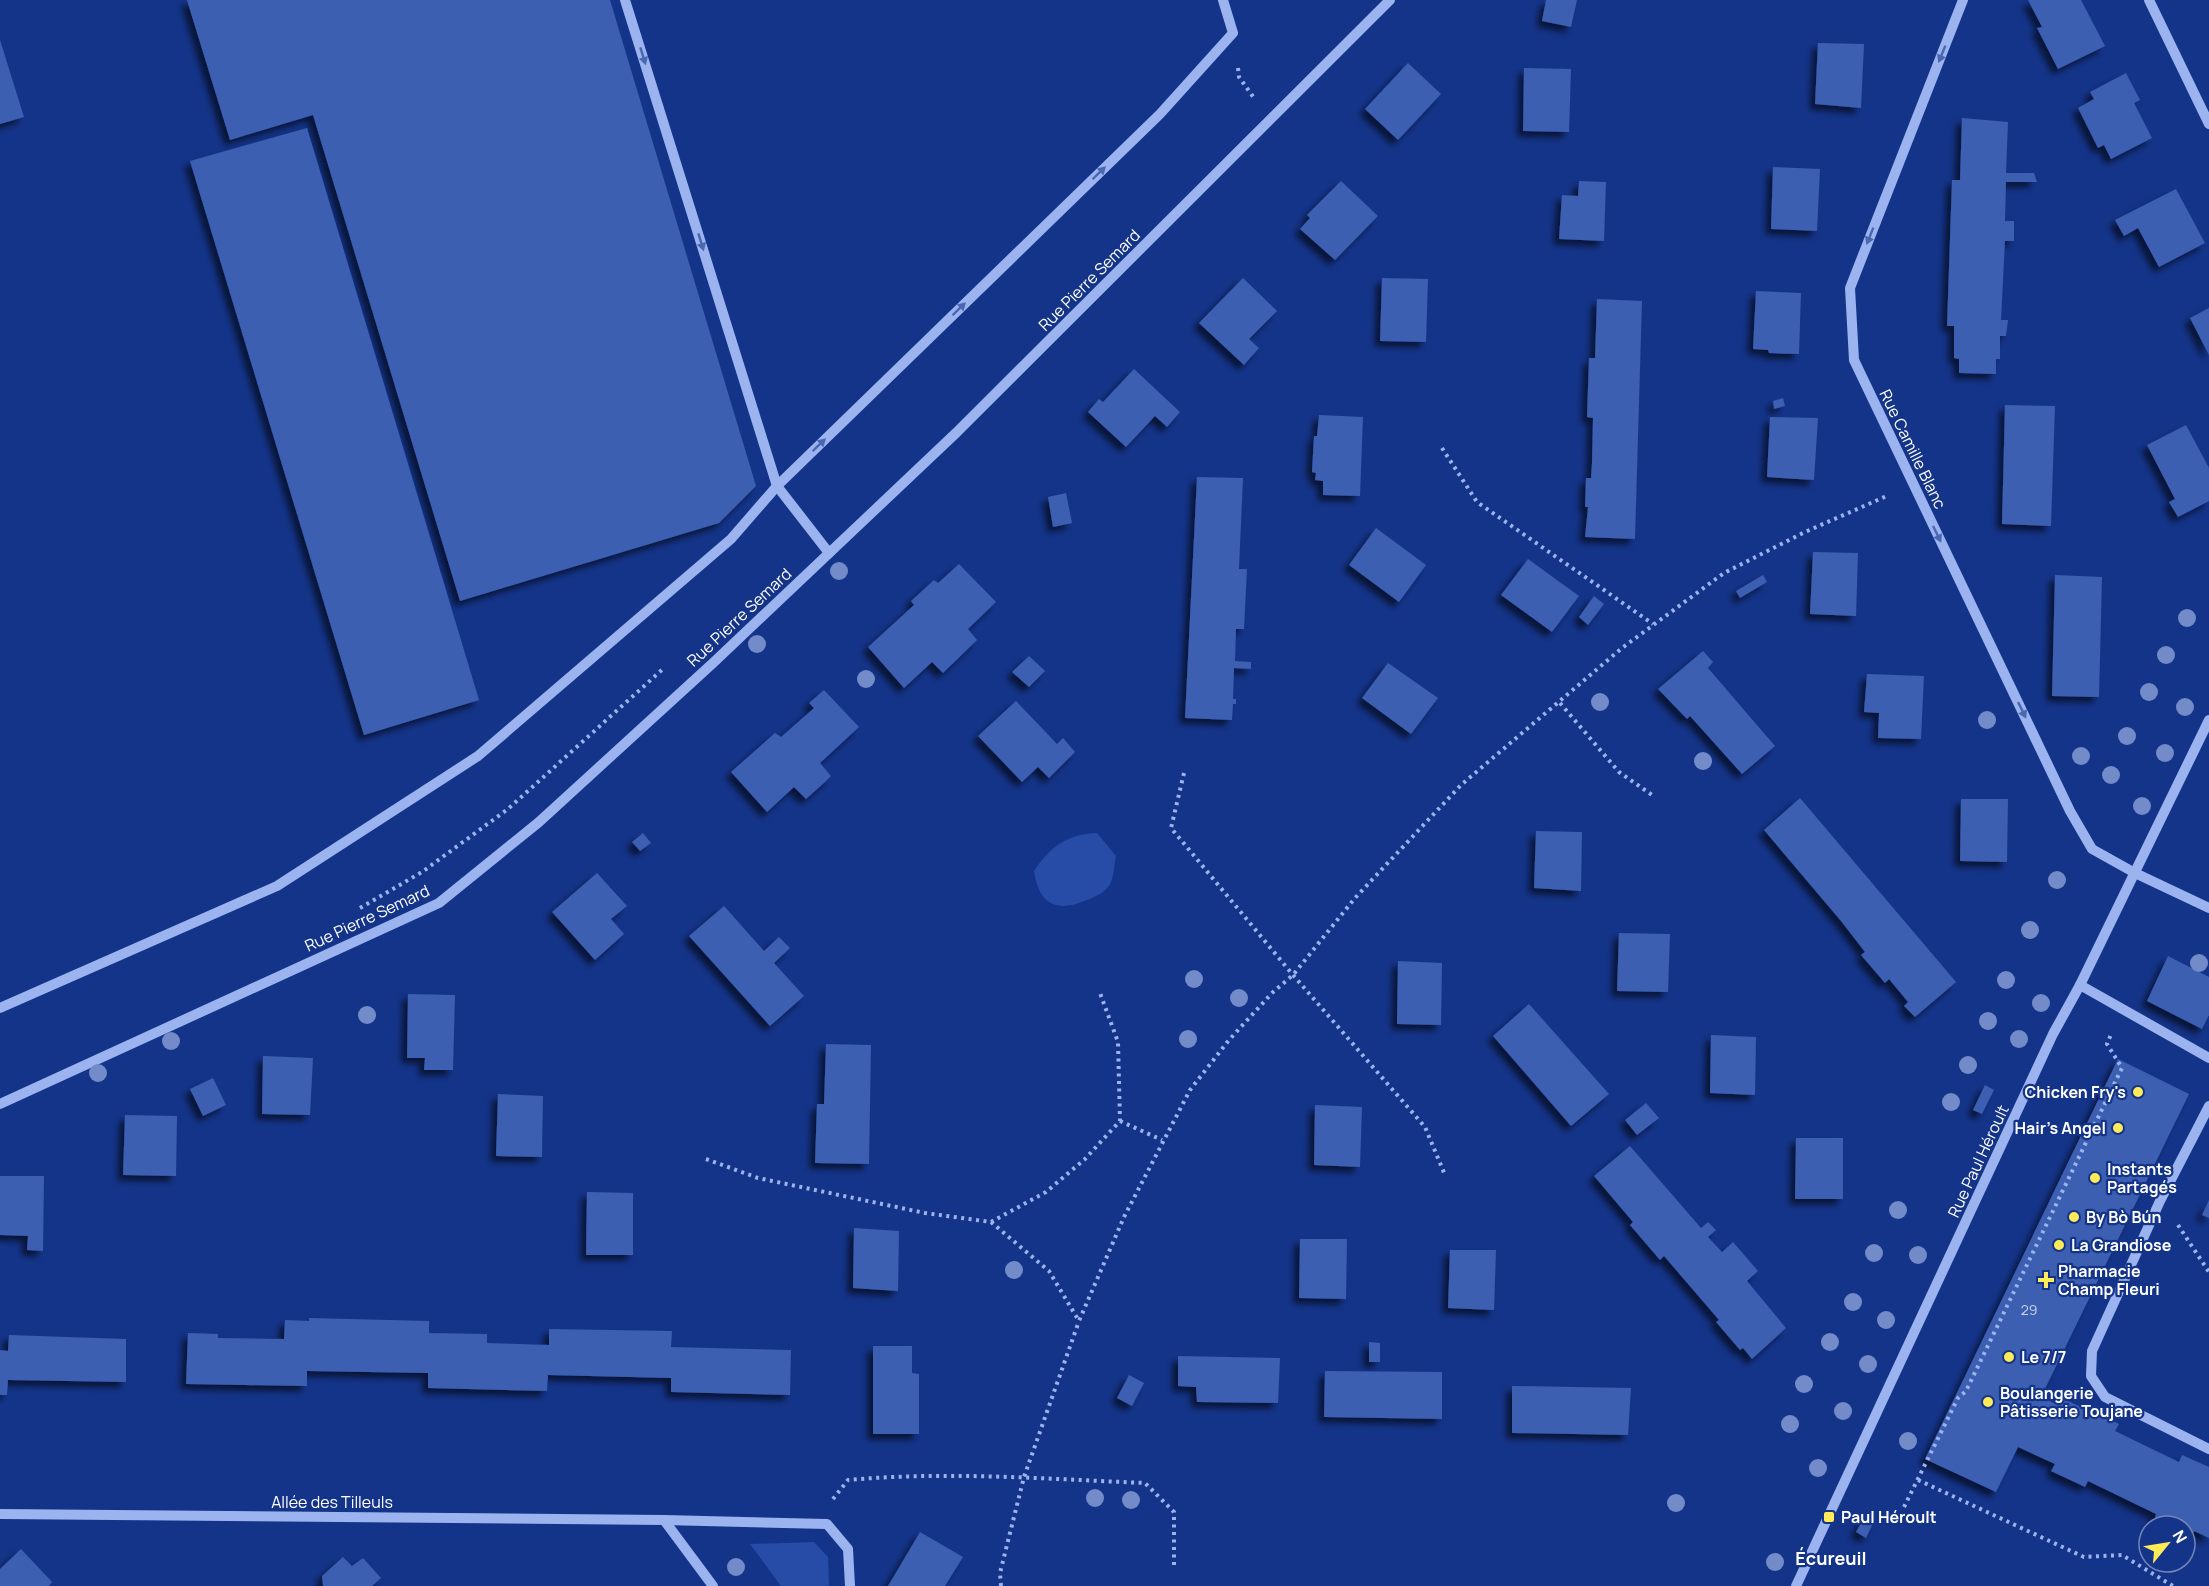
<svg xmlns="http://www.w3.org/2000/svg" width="2209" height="1586" font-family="Manrope,sans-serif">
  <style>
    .green { fill: #264ca7 }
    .building { fill: #3d5eb2; filter: url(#shadow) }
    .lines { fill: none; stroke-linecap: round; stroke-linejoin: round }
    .path { stroke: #9bb3ef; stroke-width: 4; stroke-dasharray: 3 4.5; stroke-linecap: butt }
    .minor { stroke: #9bb3ef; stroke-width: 10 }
    .tree { fill: #738bc8 }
    .oneway { fill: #4a67b2 }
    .poi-dot { fill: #ffea59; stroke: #143489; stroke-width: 2 }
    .labels { text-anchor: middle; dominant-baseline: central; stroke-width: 4.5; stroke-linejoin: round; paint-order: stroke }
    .number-label { font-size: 14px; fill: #ced7ec }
    .street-label { font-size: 16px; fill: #fff; stroke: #143489 }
    .poi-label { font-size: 16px; font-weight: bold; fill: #fff; stroke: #143489; text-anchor: start }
    .neighbourhood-label { font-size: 18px; font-weight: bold; fill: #fff; stroke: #143489 }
  </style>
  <defs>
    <filter id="shadow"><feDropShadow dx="-5.5" dy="5.5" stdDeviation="3" flood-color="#0009"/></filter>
  </defs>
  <rect width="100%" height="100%" fill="#143489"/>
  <!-- green -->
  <g class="green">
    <path d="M 1097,833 L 1116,856 C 1114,865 1114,877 1110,884 C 1106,892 1095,897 1087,900 C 1057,913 1039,905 1034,871 C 1050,847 1067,834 1097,833 Z"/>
    <path d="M 814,1542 L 828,1557 L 829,1586 L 781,1586 L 750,1544 Z"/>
  </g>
  <!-- building -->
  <g class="building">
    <path d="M 187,0 L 610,0 L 756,486 L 719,523 L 460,601 L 313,115 L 230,140 Z"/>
    <path d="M 1546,0 L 1577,0 L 1571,27 L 1542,21 Z"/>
    <path d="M 2028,0 L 2081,0 L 2105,46 L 2058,69 L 2037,28 L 2042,27 Z"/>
    <path d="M 0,40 L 24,117 L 0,124 Z"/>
    <path d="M 1818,43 L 1864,44 L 1861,108 L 1815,104 Z"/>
    <path d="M 1408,63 L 1441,94 L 1398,140 L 1365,109 Z"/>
    <path d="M 1524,68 L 1571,69 L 1569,132 L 1523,131 Z"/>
    <path d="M 2126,73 L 2140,100 L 2134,103 L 2152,138 L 2111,159 L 2104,145 L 2098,148 L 2078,108 L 2094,99 L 2090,92 Z"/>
    <path d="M 1962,118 L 2008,122 L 2006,173 L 2034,173 L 2037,182 L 2006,182 L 2005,221 L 2014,221 L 2014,241 L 2005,241 L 2001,320 L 2008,320 L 2006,336 L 2000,336 L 2000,359 L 1996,359 L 1996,374 L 1959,373 L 1959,359 L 1954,358 L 1954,326 L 1947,326 L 1952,180 L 1960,180 Z"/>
    <path d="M 307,128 L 479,700 L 364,735 L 190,161 Z"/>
    <path d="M 1773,167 L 1820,169 L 1817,231 L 1771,229 Z"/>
    <path d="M 1341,181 L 1378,216 L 1335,260 L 1300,229 L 1310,218 L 1307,215 Z"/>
    <path d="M 1579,181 L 1606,182 L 1604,241 L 1559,239 L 1562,195 L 1578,196 Z"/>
    <path d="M 2176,189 L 2205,243 L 2159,267 L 2138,228 L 2124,236 L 2115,220 Z"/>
    <path d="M 1243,278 L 1277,311 L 1249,339 L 1259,348 L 1244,365 L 1199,323 Z"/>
    <path d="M 1382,278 L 1428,279 L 1426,342 L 1380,341 Z"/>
    <path d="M 1756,291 L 1801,293 L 1799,354 L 1769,353 L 1768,350 L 1753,349 Z"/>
    <path d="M 1597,299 L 1642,301 L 1635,539 L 1585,537 L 1588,507 L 1585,507 L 1586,478 L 1591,478 L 1592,463 L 1593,418 L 1587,417 L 1589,358 L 1595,358 Z"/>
    <path d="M 2209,308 L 2209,355 L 2190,318 Z"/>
    <path d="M 1134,369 L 1180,412 L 1167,427 L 1155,416 L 1126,447 L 1088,412 L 1099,399 L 1103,402 Z"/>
    <path d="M 1783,398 L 1785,406 L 1774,409 L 1773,401 Z"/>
    <path d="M 2005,405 L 2055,406 L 2051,526 L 2002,524 Z"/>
    <path d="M 1319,415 L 1363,417 L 1360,496 L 1323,495 L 1323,481 L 1315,480 L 1316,473 L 1312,472 L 1314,436 L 1317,436 Z"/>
    <path d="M 1770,417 L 1818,418 L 1814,480 L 1767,477 Z"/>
    <path d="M 2186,425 L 2209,468 L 2209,501 L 2178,517 L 2169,502 L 2175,499 L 2147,445 Z"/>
    <path d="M 1197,477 L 1243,478 L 1239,569 L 1247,569 L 1244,629 L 1236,629 L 1235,661 L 1251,662 L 1251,669 L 1234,668 L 1233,699 L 1236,699 L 1236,704 L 1233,704 L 1232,720 L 1185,718 Z"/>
    <path d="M 1066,493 L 1072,523 L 1053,527 L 1048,497 Z"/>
    <path d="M 1376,528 L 1426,565 L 1399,602 L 1349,565 Z"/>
    <path d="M 1813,552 L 1858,553 L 1856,616 L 1810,614 Z"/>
    <path d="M 1528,559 L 1579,596 L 1552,632 L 1501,595 Z"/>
    <path d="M 959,564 L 996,602 L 968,629 L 977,640 L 943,673 L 932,662 L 904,688 L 868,647 L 914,605 L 911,601 L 934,580 L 938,583 Z"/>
    <path d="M 1763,575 L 1767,582 L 1740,598 L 1736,591 Z"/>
    <path d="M 2055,575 L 2102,577 L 2099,697 L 2052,696 Z"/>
    <path d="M 1594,596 L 1604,604 L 1588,625 L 1579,617 Z"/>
    <path d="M 1703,651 L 1713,662 L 1708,668 L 1775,746 L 1742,774 L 1690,716 L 1687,719 L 1658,689 Z"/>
    <path d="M 1029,656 L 1045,671 L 1029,687 L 1012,672 Z"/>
    <path d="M 1388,663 L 1438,698 L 1411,734 L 1362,698 Z"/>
    <path d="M 1867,674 L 1924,676 L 1921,739 L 1878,738 L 1879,713 L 1864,712 Z"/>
    <path d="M 824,690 L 859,727 L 820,763 L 831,776 L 824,783 L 806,799 L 794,787 L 767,812 L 731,772 L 775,733 L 781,737 L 814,708 L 809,703 Z"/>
    <path d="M 1016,701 L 1057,744 L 1063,738 L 1075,752 L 1049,778 L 1038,767 L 1022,782 L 978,736 Z"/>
    <path d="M 1800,798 L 1956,982 L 1915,1017 L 1904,1006 L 1908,1002 L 1889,979 L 1885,983 L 1861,955 L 1865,952 L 1841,921 L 1764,830 Z"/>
    <path d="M 1961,799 L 2008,799 L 2007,862 L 1960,861 Z"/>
    <path d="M 1536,831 L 1582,832 L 1581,891 L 1534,888 Z"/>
    <path d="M 643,833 L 651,843 L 640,851 L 632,842 Z"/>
    <path d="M 597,873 L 627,906 L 611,919 L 624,934 L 595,960 L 552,912 Z"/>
    <path d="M 724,906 L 764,951 L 779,937 L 790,948 L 774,963 L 804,996 L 770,1026 L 689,936 Z"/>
    <path d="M 1619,933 L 1670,934 L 1668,992 L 1617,991 Z"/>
    <path d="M 2168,956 L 2209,977 L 2209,1015 L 2202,1029 L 2147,1001 Z"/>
    <path d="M 1398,961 L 1442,963 L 1441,1025 L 1397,1024 Z"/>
    <path d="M 408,994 L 455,995 L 453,1070 L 424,1070 L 425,1058 L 407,1058 Z"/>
    <path d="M 1529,1004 L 1609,1094 L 1571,1126 L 1493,1036 Z"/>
    <path d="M 1711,1035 L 1756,1037 L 1755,1095 L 1710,1093 Z"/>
    <path d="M 826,1044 L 871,1045 L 869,1164 L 815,1163 L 817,1104 L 824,1104 Z"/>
    <path d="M 263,1056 L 313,1058 L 310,1115 L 262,1114 Z"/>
    <path d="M 2118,1059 L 2189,1094 L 2041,1397 L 2056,1404 L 2059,1397 L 2119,1424 L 2115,1431 L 2179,1462 L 2182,1455 L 2209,1467 L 2209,1538 L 2194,1531 L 2191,1536 L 2185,1534 L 2185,1526 L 2169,1526 L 2155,1519 L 2156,1514 L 2088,1481 L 2085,1487 L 2051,1471 L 2055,1464 L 2018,1447 L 1996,1492 L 1925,1459 Z"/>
    <path d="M 213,1078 L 226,1105 L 203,1116 L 190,1089 Z"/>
    <path d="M 1985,1085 L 1994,1090 L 1982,1114 L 1973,1110 Z"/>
    <path d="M 498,1094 L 543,1096 L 542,1157 L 496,1156 Z"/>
    <path d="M 1646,1103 L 1659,1118 L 1637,1135 L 1625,1120 Z"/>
    <path d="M 1315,1105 L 1362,1107 L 1360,1167 L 1314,1165 Z"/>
    <path d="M 125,1115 L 177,1116 L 176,1176 L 123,1175 Z"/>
    <path d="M 1796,1138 L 1843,1138 L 1843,1199 L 1795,1199 Z"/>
    <path d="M 1630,1146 L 1701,1228 L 1708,1222 L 1716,1230 L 1708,1237 L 1722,1252 L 1733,1242 L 1758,1271 L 1747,1281 L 1786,1328 L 1752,1359 L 1743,1348 L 1740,1350 L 1716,1322 L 1719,1320 L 1664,1256 L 1660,1260 L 1630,1225 L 1633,1222 L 1594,1176 Z"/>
    <path d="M 0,1176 L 44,1176 L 43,1251 L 27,1250 L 28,1236 L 0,1235 Z"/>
    <path d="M 587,1192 L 633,1193 L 633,1255 L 586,1255 Z"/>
    <path d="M 2209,1200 L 2209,1218 L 2202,1215 Z"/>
    <path d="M 854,1228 L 899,1231 L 898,1291 L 853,1288 Z"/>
    <path d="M 1300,1239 L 1347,1239 L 1346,1299 L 1299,1298 Z"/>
    <path d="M 1450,1250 L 1496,1250 L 1494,1310 L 1448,1308 Z"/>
    <path d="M 309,1318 L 429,1321 L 429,1333 L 487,1334 L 487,1343 L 549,1345 L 549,1329 L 672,1331 L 671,1347 L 791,1350 L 790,1395 L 671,1392 L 671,1378 L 548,1375 L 547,1391 L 428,1388 L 428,1373 L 307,1371 L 307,1386 L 186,1384 L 188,1333 L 218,1334 L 218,1338 L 284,1339 L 285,1320 L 309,1321 Z"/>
    <path d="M 9,1335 L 126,1339 L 126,1382 L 8,1380 L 7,1395 L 0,1395 L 0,1350 L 8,1351 Z"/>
    <path d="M 1369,1342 L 1380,1343 L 1380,1362 L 1369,1362 Z"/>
    <path d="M 873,1346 L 912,1346 L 912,1373 L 919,1374 L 919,1434 L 873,1434 Z"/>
    <path d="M 1178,1356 L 1280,1358 L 1278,1403 L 1197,1402 L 1196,1387 L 1178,1386 Z"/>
    <path d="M 1325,1371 L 1442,1372 L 1442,1419 L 1324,1417 Z"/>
    <path d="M 1129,1375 L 1144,1383 L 1132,1406 L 1117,1398 Z"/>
    <path d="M 1512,1386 L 1631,1388 L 1628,1435 L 1512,1433 Z"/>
    <path d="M 1867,1512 L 1876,1517 L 1866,1538 L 1856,1532 Z"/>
    <path d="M 920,1532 L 963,1557 L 945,1586 L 888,1586 Z"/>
    <path d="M 21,1549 L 52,1582 L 49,1586 L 0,1586 L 0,1569 Z"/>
    <path d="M 343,1557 L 352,1566 L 363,1558 L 381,1578 L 372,1586 L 323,1586 L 322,1576 Z"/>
  </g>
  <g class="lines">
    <!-- path -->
    <g class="path">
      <path d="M 1238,68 L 1239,77 L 1254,98"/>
      <path d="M 1442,448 L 1477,502 L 1653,624"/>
      <path d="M 1560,703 L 1619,772 L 1652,795"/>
      <path d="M 1184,773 L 1171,828 L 1293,975 L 1425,1127 L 1445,1175"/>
      <path d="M 360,908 L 422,872 L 508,809 L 664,668"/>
      <path d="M 1120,1121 L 1162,1140"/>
      <path d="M 706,1159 L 758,1178 L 925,1213 L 991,1222 L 1046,1192 L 1085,1159 L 1120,1121 L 1118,1042 L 1100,993"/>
      <path d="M 991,1222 L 1049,1271 L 1079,1321 L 1124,1217 L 1190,1090 L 1229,1040 L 1272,993 L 1293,975 L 1355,898 L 1461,785 L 1622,648 L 1724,573 L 1805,532 L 1889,495"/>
      <path d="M 2178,1225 L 2209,1272"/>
      <path d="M 1918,1480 L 2084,1557 L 2122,1555 L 2173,1586"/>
      <path d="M 833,1499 L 848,1480 C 946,1471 1047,1479 1145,1483 L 1174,1512 L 1174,1569"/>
      <path d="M 1904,1507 L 1958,1398 L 1966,1391 L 2122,1068 L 2107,1044 L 2112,1032"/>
      <path d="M 1001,1586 L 1000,1573 L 1024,1477 L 1079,1321"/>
    </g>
    <!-- minor -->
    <g class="minor">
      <path d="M 625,0 L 777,486 L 829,553"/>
      <path d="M 1963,0 L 1850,288 L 1854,360 L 2070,811 L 2092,849 L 2135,873 L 2209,908"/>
      <path d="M 2149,0 L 2209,124"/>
      <path d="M 2080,985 L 2209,1058"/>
      <path d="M 0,1008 L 277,886 L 478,756 L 731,539 L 777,486 L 1160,114 L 1233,33 L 1223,0"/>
      <path d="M 0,1104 L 439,903 L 539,822 L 713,663 L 956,433 L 1390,0"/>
      <path d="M 2209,1106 L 2160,1201 L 2092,1351 L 2091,1376 L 2105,1397 L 2209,1449"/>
      <path d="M 0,1514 L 664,1520 L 827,1524 L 848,1549 L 850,1586"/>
      <path d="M 664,1520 L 713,1586"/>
      <path d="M 1796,1586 L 2053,1034 L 2080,985 L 2209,720"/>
    </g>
  </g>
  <!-- trees -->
  <g class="tree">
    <circle cx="839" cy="571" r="9"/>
    <circle cx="2187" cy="618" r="9"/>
    <circle cx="757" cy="644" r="9"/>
    <circle cx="2166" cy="655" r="9"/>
    <circle cx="866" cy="679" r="9"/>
    <circle cx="2149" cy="692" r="9"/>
    <circle cx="1600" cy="702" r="9"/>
    <circle cx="2185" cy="707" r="9"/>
    <circle cx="1987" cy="720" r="9"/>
    <circle cx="2127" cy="736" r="9"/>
    <circle cx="2165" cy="753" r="9"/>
    <circle cx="2081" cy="756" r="9"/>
    <circle cx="1703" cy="761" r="9"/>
    <circle cx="2111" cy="775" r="9"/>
    <circle cx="2142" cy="806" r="9"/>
    <circle cx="2057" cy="880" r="9"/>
    <circle cx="2030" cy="930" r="9"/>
    <circle cx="2199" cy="963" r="9"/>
    <circle cx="1194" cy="979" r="9"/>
    <circle cx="2006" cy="980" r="9"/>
    <circle cx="1239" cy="998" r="9"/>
    <circle cx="2041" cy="1003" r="9"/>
    <circle cx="367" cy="1015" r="9"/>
    <circle cx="1988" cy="1021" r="9"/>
    <circle cx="1188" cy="1039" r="9"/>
    <circle cx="2019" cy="1039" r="9"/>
    <circle cx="171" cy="1041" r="9"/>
    <circle cx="1968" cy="1065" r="9"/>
    <circle cx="98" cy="1073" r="9"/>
    <circle cx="1951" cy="1102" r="9"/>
    <circle cx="1898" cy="1210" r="9"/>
    <circle cx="1874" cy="1253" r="9"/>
    <circle cx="1918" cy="1255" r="9"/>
    <circle cx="1014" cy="1270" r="9"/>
    <circle cx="1853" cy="1302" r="9"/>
    <circle cx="1886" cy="1320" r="9"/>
    <circle cx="1830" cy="1342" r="9"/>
    <circle cx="1868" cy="1364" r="9"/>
    <circle cx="1804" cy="1384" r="9"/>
    <circle cx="1843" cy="1411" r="9"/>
    <circle cx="1790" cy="1424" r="9"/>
    <circle cx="1908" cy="1441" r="9"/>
    <circle cx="1818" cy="1468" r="9"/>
    <circle cx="1095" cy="1498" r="9"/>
    <circle cx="1131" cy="1500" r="9"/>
    <circle cx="1676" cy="1503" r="9"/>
    <circle cx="1775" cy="1562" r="9"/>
    <circle cx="736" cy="1567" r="9"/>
  </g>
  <!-- one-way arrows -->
  <defs><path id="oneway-solid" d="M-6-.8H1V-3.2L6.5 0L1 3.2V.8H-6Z" transform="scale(1.5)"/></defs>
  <g class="oneway">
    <use href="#oneway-solid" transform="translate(1942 54) rotate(112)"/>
    <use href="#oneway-solid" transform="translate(643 56) rotate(73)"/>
    <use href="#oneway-solid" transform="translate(1099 173) rotate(-44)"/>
    <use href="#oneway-solid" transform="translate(1870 236) rotate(112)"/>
    <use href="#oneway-solid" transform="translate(701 242) rotate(73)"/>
    <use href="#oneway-solid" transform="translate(959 309) rotate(-44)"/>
    <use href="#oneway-solid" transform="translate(819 445) rotate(-44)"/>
    <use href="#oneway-solid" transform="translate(1937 534) rotate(64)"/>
    <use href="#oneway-solid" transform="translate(2022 710) rotate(64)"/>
  </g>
  <!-- markers -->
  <g class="poi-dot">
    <circle cx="2138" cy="1092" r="6"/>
    <circle cx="2118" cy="1128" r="6"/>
    <circle cx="2095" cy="1178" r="6"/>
    <circle cx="2074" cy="1217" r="6"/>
    <circle cx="2059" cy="1245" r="6"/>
    <path d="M2043 1271h6v6h6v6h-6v6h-6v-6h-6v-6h6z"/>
    <circle cx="2009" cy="1357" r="6"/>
    <circle cx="1988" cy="1402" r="6"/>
    <rect x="1823" y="1511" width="12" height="12" rx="3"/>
  </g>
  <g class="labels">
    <!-- number labels -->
    <g class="number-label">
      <text x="2029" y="1309">29</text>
    </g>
    <!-- street labels -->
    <g class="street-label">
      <text transform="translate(1089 280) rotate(-45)">Rue Pierre Semard</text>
      <text transform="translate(1913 449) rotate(64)">Rue Camille Blanc</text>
      <text transform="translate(739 617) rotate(-43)">Rue Pierre Semard</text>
      <text transform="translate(367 918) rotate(-25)">Rue Pierre Semard</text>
      <text transform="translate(1978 1161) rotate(-65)">Rue Paul Héroult</text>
      <text x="332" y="1502">Allée des Tilleuls</text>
    </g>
    <!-- poi labels -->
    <g class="poi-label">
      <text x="2126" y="1092" text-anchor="end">Chicken Fry's</text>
      <text x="2106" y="1128" text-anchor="end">Hair's Angel</text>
      <text x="2107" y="1169">Instants<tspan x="2107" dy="18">Partagés</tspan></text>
      <text x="2086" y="1217">By Bò Bún</text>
      <text x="2071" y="1245">La Grandiose</text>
      <text x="2058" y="1271">Pharmacie<tspan x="2058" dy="18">Champ Fleuri</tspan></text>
      <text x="2021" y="1357">Le 7/7</text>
      <text x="2000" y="1393">Boulangerie<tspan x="2000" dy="18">Pâtisserie Toujane</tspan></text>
      <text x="1841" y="1517">Paul Héroult</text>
    </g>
    <!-- neighbourhood labels -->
    <g class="neighbourhood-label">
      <text x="1831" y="1558">Écureuil</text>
    </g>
  </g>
  <!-- north arrow -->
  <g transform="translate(2167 1544) rotate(60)"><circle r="28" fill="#143489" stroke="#7285b8" stroke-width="1.5"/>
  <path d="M0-4.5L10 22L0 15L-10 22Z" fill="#ffea59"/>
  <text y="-9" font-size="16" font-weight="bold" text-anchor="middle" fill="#ffffff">N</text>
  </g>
</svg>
